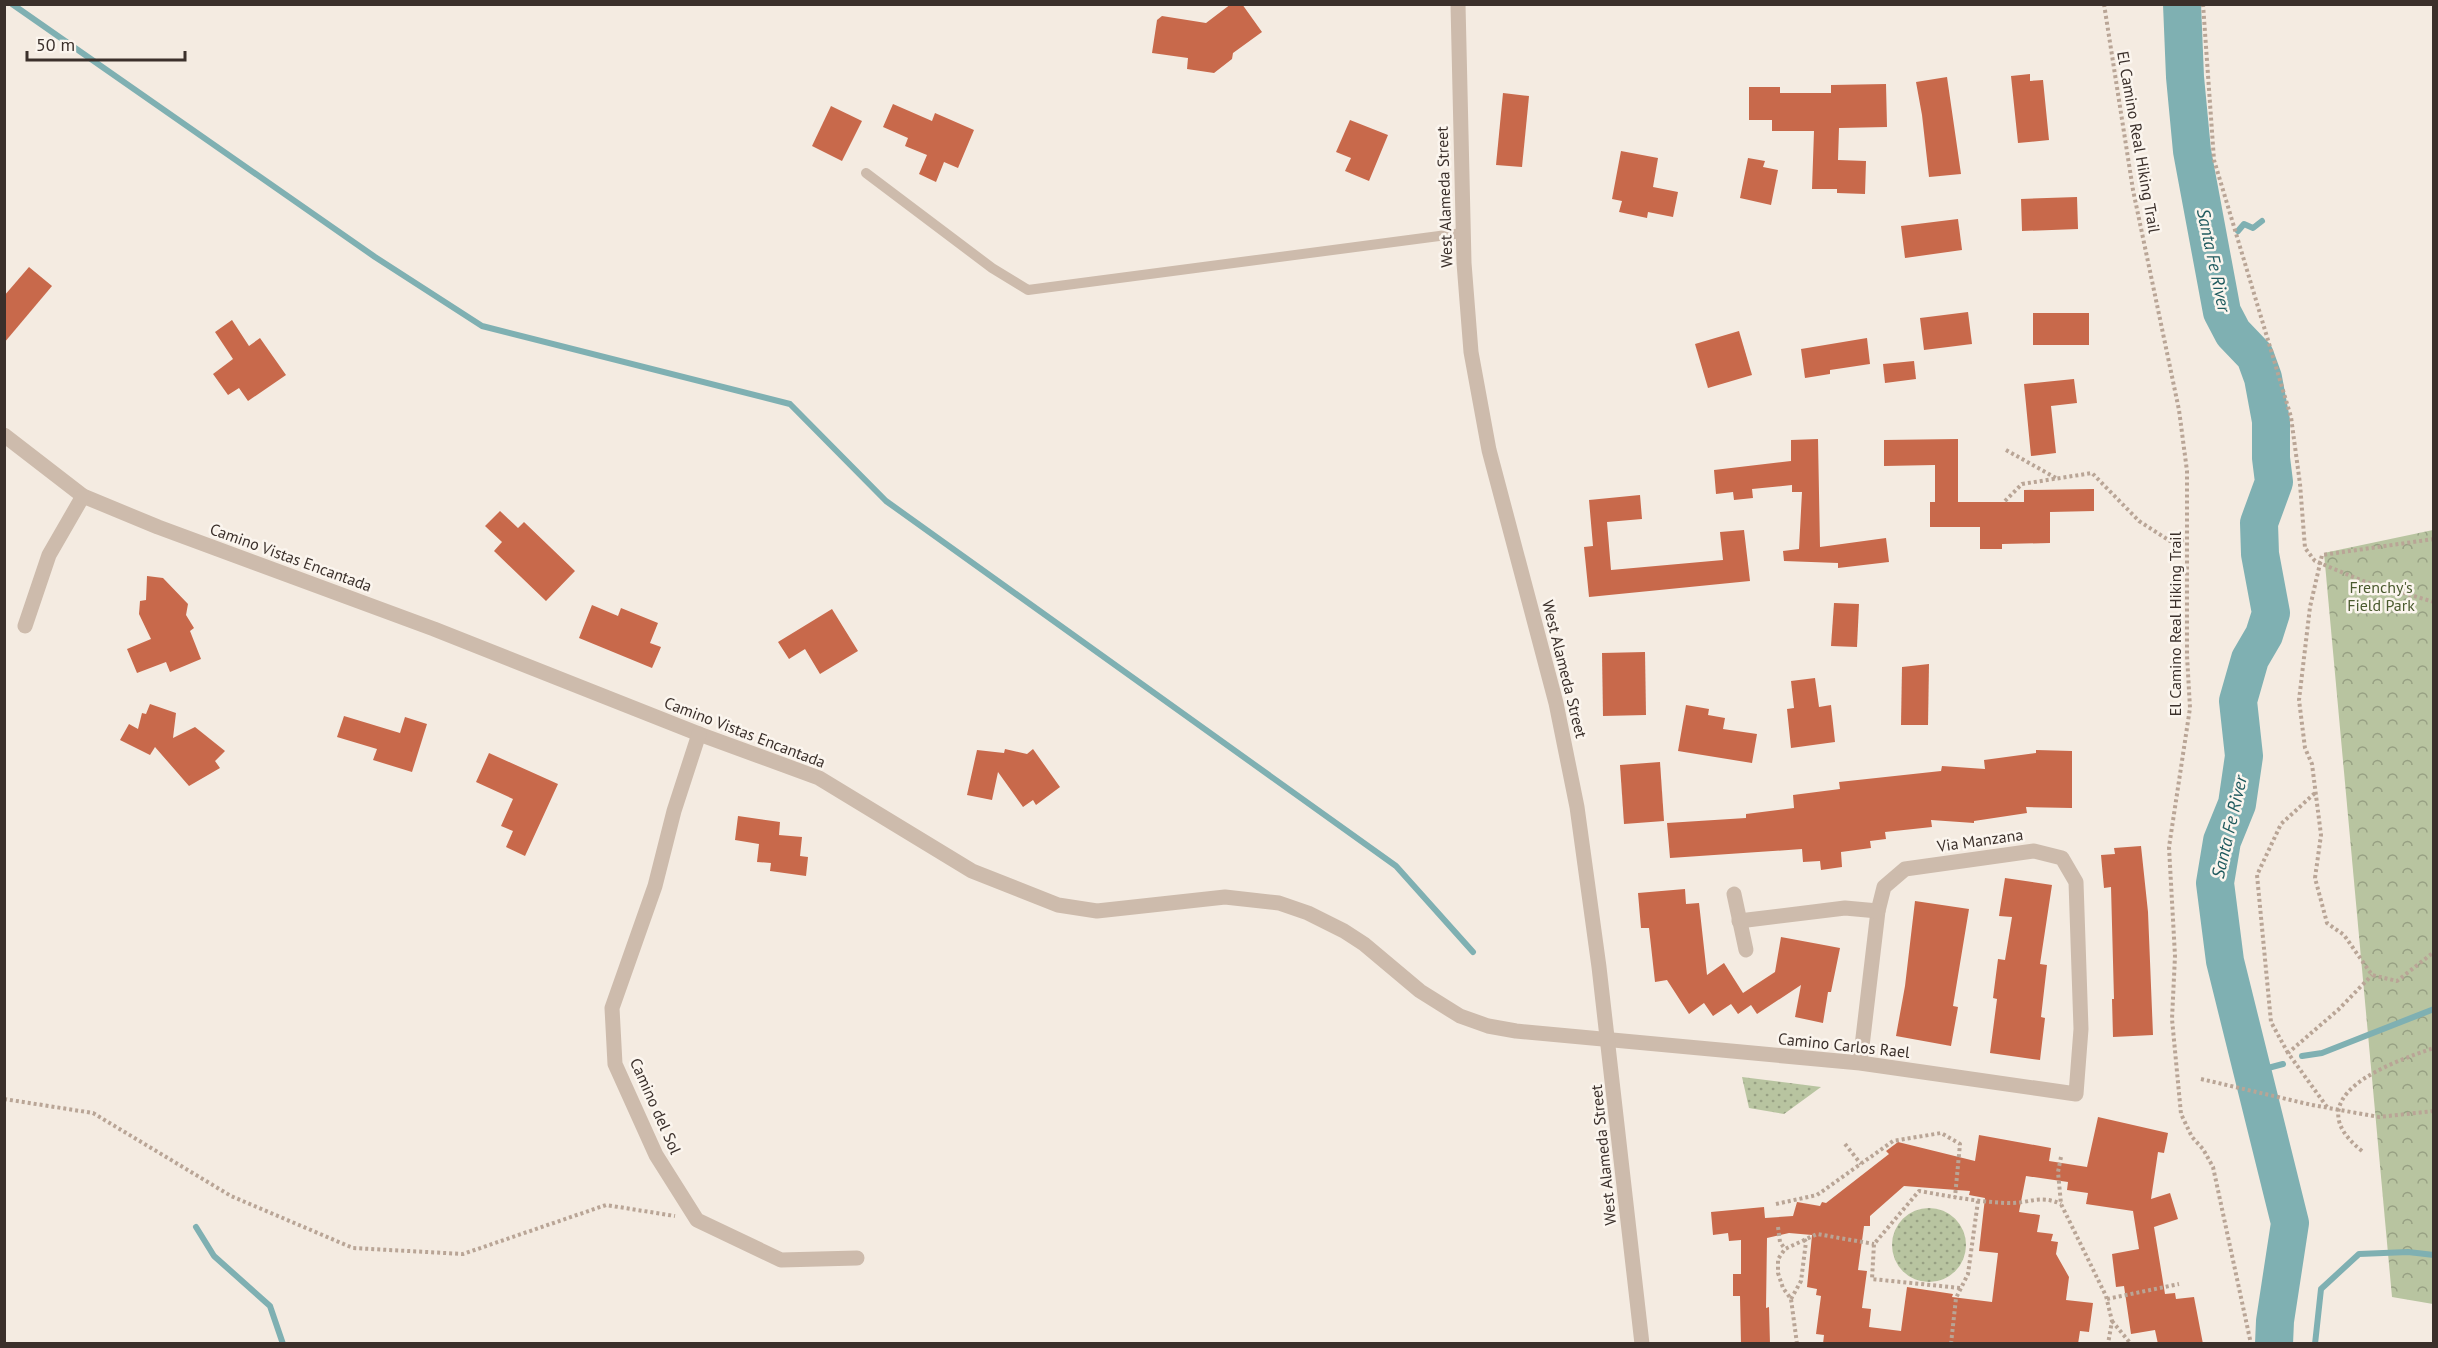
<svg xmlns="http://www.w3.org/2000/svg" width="2438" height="1348" font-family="'PT Sans',sans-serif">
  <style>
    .grass { fill: url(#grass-dots) }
    .park { fill: url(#park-crowns) }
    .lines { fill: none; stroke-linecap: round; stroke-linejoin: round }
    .stream { stroke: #7fb0b2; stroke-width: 6 }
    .river { stroke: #7fb0b2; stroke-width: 38 }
    .building { fill: #c8694b; fill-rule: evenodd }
    .path { stroke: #b9a596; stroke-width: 4; stroke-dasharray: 3 3; stroke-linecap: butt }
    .service { stroke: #cdbbac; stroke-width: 10 }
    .minor { stroke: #cdbbac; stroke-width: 15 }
    .tertiary { stroke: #cdbbac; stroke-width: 15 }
    .labels { text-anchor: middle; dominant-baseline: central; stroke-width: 5; stroke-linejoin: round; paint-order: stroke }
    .street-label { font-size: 16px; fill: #3b302b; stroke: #fbf5ee }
    .park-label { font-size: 16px; fill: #4a5a2e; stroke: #fbf5ee }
    .water-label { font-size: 18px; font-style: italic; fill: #1f5a5e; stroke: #fbf5ee }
  </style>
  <defs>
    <pattern id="grass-dots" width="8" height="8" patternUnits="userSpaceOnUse" patternTransform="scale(1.5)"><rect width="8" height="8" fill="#b8c4a0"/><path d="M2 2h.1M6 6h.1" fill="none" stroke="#97a083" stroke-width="1.8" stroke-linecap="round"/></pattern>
    <pattern id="park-crowns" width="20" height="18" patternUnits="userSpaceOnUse" patternTransform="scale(1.5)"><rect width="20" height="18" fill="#b8c4a0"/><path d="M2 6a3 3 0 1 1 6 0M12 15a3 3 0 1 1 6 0" fill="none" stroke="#97a083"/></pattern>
  </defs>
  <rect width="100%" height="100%" fill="#f4ebe1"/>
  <!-- grass -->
  <g class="grass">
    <path d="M 1742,1077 L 1821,1087 L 1784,1114 L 1749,1108 Z"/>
    <circle cx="1929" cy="1245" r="37"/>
  </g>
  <!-- park -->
  <path class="park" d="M 2433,530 L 2434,530 L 2433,1304 L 2392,1297 L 2324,553 Z"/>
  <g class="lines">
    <!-- stream -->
    <g class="stream">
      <path d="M 12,4 L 375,257 L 482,326 L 790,404 L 886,501 L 1396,866 L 1473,952"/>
      <path d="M 2238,231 L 2244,224 L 2253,228 L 2262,221"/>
      <path d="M 2302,1056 L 2322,1053 L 2434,1009"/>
      <path d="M 2253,1072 L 2283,1064"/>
      <path d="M 196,1227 L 214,1256 L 270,1306 L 283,1344"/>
      <path d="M 2315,1344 L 2321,1289 L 2359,1254 L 2408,1252 L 2434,1255"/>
    </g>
    <!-- river -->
    <path class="river" d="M 2182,4 L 2185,77 L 2192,151 L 2222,312 L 2233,333 L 2255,356 L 2263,378 L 2271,421 L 2271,458 L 2274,482 L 2259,523 L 2260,554 L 2271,613 L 2264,635 L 2250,659 L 2238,701 L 2244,756 L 2237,804 L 2222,841 L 2215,883 L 2225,961 L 2290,1223 L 2275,1321 L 2274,1344"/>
  </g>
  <!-- building -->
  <g class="building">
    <path d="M 1231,4 L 1242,4 L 1262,32 L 1233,53 L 1232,59 L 1214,73 L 1187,69 L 1188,58 L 1152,53 L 1157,20 L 1162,16 L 1206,23 Z"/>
    <path d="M 2030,74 L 2030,81 L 2043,80 L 2049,140 L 2018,143 L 2011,76 Z"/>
    <path d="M 1947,77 L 1961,174 L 1929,177 L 1922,115 L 1916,82 Z"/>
    <path d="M 1886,84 L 1887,127 L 1839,128 L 1838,160 L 1866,161 L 1865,194 L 1837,193 L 1837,189 L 1812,189 L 1814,131 L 1772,131 L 1772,120 L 1749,120 L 1749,87 L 1780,87 L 1780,93 L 1831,93 L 1831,85 Z"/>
    <path d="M 1503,93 L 1529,96 L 1522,167 L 1496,165 Z"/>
    <path d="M 893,104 L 932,121 L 935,113 L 974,130 L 958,168 L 944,162 L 936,182 L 919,174 L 927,155 L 905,146 L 908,138 L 883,127 Z"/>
    <path d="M 831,106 L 862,121 L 842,161 L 812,146 Z"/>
    <path d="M 1350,120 L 1388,135 L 1369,181 L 1345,171 L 1351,158 L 1336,152 Z"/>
    <path d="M 1621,151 L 1658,158 L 1653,187 L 1678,192 L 1673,217 L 1648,212 L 1647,218 L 1619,212 L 1622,201 L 1612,199 Z"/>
    <path d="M 1748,158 L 1765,161 L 1763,167 L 1778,170 L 1771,205 L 1740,198 Z"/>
    <path d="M 2077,197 L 2078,229 L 2022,231 L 2021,199 Z"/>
    <path d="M 1958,219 L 1962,250 L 1905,258 L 1901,226 Z"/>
    <path d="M 29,267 L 52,286 L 4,343 L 4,296 Z"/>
    <path d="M 1968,312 L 1972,344 L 1924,350 L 1920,318 Z"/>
    <rect x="2033" y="313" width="56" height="32"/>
    <path d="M 232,320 L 249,346 L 260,338 L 286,375 L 248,401 L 239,388 L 228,395 L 213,374 L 233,359 L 215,332 Z"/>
    <path d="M 1739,331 L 1752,375 L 1708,388 L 1695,344 Z"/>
    <path d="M 1867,338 L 1870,364 L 1830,370 L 1830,374 L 1805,378 L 1801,349 Z"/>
    <path d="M 1914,361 L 1916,379 L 1885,383 L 1883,364 Z"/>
    <path d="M 2074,379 L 2077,403 L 2051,406 L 2056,453 L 2031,456 L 2024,384 Z"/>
    <path d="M 1818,439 L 1820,547 L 1886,538 L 1889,562 L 1838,568 L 1838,563 L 1784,561 L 1783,551 L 1799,549 L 1802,492 L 1792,492 L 1792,485 L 1752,489 L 1753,498 L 1734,500 L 1733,492 L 1716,494 L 1714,470 L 1791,461 L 1791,440 Z"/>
    <path d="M 1958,439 L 1958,502 L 2024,502 L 2024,490 L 2094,489 L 2094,511 L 2050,512 L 2050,543 L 2002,544 L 2002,549 L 1980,549 L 1980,527 L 1930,527 L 1930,502 L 1935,502 L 1935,465 L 1884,466 L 1884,440 Z"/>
    <path d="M 1640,495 L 1642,519 L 1607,522 L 1611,570 L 1723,560 L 1720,532 L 1744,530 L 1750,581 L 1589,597 L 1584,547 L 1593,546 L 1589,500 Z"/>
    <path d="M 500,511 L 518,528 L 524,522 L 575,571 L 546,601 L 494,551 L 502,542 L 485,526 Z"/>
    <path d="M 147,576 L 163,578 L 188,604 L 186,615 L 194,628 L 190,631 L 201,659 L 170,672 L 166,662 L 137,673 L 127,649 L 151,639 L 139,614 L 140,601 L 146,600 Z"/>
    <path d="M 1834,603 L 1859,604 L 1857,647 L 1831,646 Z"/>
    <path d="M 592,605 L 618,616 L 621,608 L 658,623 L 650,643 L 661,647 L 652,668 L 579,638 Z"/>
    <path d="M 832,609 L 858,651 L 820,674 L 805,649 L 789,659 L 778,642 Z"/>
    <path d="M 1645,652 L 1646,715 L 1603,716 L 1602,653 Z"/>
    <path d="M 1929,664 L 1928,725 L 1901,725 L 1902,667 Z"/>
    <path d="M 1815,678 L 1819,707 L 1831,705 L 1835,742 L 1791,748 L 1787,709 L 1794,708 L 1791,681 Z"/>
    <path d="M 150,704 L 176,713 L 173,738 L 195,727 L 225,751 L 215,761 L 220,768 L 189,786 L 155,747 L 150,755 L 120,740 L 129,724 L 138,729 L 142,713 L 146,714 Z"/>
    <path d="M 1686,705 L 1709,709 L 1708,715 L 1725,718 L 1723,729 L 1757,734 L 1752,763 L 1678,751 Z"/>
    <path d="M 344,716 L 400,733 L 405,717 L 427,724 L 412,772 L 373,760 L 377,749 L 337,737 Z"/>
    <path d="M 1005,749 L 1027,754 L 1033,749 L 1060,787 L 1036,805 L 1033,800 L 1023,807 L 998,772 L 992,800 L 967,795 L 977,750 L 1004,753 Z"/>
    <path d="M 2036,750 L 2072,751 L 2072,808 L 2026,807 L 2027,813 L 1974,821 L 1974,823 L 1931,820 L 1932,827 L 1885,832 L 1886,839 L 1870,841 L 1871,848 L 1841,852 L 1842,867 L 1821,870 L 1820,861 L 1803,862 L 1802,849 L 1670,858 L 1667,823 L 1746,818 L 1746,814 L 1794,808 L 1793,795 L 1840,789 L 1839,782 L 1941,771 L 1942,766 L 1985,769 L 1984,760 L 2036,753 Z"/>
    <path d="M 489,753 L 558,784 L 525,856 L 506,847 L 513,831 L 501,826 L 513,799 L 476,782 Z"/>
    <path d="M 1660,762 L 1664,821 L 1624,824 L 1620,765 Z"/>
    <path d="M 738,816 L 780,822 L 779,835 L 802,837 L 800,856 L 808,857 L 806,876 L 770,871 L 771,863 L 757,862 L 759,844 L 735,840 Z"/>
    <path d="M 2141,846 L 2148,912 L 2153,1035 L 2113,1037 L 2112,999 L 2114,999 L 2111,887 L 2104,888 L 2101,855 L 2115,854 L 2114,848 Z"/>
    <path d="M 2005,878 L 2052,885 L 2040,964 L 2047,965 L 2041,1017 L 2045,1018 L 2040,1060 L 1990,1053 L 1997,999 L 1993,998 L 1998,959 L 2005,960 L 2012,917 L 1999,916 Z"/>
    <path d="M 1685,889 L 1686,904 L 1699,903 L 1707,975 L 1724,963 L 1743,993 L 1775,972 L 1781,937 L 1840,948 L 1831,992 L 1828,992 L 1823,1023 L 1795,1017 L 1801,985 L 1757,1014 L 1751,1005 L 1738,1014 L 1731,1004 L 1713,1016 L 1704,1003 L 1689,1014 L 1667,980 L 1655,982 L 1649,928 L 1641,928 L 1638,893 Z"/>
    <path d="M 1915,901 L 1969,909 L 1953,1006 L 1958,1007 L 1951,1046 L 1896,1036 L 1905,986 Z"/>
    <path d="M 2098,1117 L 2168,1133 L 2164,1153 L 2158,1152 L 2151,1199 L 2170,1193 L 2178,1219 L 2154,1227 L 2165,1294 L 2175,1293 L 2176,1299 L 2194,1297 L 2203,1344 L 2158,1344 L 2155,1330 L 2131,1334 L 2124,1286 L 2116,1287 L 2112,1254 L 2139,1249 L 2133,1211 L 2086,1204 L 2088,1193 L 2067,1190 L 2068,1182 L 2026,1176 L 2019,1212 L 2040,1215 L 2037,1232 L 2053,1234 L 2051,1241 L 2058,1242 L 2056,1254 L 2069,1277 L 2066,1300 L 2093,1303 L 2089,1332 L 2080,1331 L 2078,1344 L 1823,1344 L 1824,1335 L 1816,1334 L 1821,1296 L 1816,1295 L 1817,1289 L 1807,1287 L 1812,1235 L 1789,1233 L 1767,1238 L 1766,1308 L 1769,1307 L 1770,1344 L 1741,1344 L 1740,1296 L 1733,1296 L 1733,1274 L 1741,1274 L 1741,1240 L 1729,1241 L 1728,1233 L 1713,1235 L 1711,1212 L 1764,1207 L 1765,1218 L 1793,1216 L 1797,1202 L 1820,1206 L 1822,1202 L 1826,1203 L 1889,1154 L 1886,1151 L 1898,1142 L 1975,1161 L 1979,1135 L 2051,1148 L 2049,1161 L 2087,1167 ZM 1904,1186 L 1970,1191 L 1969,1195 L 1985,1198 L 1979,1251 L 1998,1253 L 1992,1302 L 1952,1297 L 1953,1294 L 1907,1287 L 1901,1331 L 1869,1327 L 1871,1309 L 1862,1308 L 1867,1271 L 1858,1270 L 1864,1226 L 1870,1226 L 1870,1216 Z"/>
  </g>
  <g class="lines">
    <!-- path -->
    <g class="path">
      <path d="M 2104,4 L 2133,190 L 2179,410 L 2187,471 L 2187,656 L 2190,708 L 2169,847 L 2175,956 L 2172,1019 L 2181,1114 L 2192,1137 L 2203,1149 L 2213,1167 L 2251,1344"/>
      <path d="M 2203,4 L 2214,160 L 2291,417 L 2300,484 L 2305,548 L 2315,561 L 2363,581 L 2434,602"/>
      <path d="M 2006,450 L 2056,478"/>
      <path d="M 2005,501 L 2022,484 L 2092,473 L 2139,521 L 2170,541 L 2187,540"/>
      <path d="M 2434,539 L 2322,555 L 2310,607 L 2299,700 L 2305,748 L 2312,764 L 2321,835 L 2315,878 L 2327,923 L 2344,935 L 2372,975 L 2397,981 L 2434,952"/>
      <path d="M 2288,1053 L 2271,1022 L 2257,875 L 2281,824 L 2315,793"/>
      <path d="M 2201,1079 L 2312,1105 L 2379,1117 L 2434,1111"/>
      <path d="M 4,1099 L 93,1113 L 231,1196 L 353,1248 L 463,1254 L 606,1205 L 675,1216"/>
      <path d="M 2327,1107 L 2288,1053 L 2338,1010 L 2372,975"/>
      <path d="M 1845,1144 L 1861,1164"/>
      <path d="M 2362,1151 C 2294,1097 2389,1063 2434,1048"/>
      <path d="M 2061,1157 L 2058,1172 L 2061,1204 L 2106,1296 L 2112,1321 L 2108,1344"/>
      <path d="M 1776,1204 L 1817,1195 L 1893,1141 L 1941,1133 L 1960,1144 L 1955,1197"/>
      <path d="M 1778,1227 L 1780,1242 L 1785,1249"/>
      <path d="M 1960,1288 L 1872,1279 L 1874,1244 L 1919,1191 C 1949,1196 1977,1202 2007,1203 C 2029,1204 2039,1194 2061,1204"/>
      <path d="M 1791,1299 L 1801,1281 L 1806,1242 L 1804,1239"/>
      <path d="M 2107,1299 L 2179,1284"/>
      <path d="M 2112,1321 L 2131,1344"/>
      <path d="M 1797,1344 L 1791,1299 L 1783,1288 L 1778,1273 L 1778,1259 L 1785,1249 L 1817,1234 L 1874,1244"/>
      <path d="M 1951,1344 L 1956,1298 L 1968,1274 L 1978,1201"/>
    </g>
    <!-- service -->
    <path class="service" d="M 866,173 L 992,268 L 1028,290 L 1462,233"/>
    <!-- minor -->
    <g class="minor">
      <path d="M 4,435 L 83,496 L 158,527 L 434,629 L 699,734 L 819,778 L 972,871 L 1058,905 L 1097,911 L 1225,897 L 1279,903 L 1308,913 L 1344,931 L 1364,944 L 1420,991 L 1460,1016 L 1488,1026 L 1516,1031 L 1860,1063 L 2076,1094 L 2081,1029 L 2076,882 L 2062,858 L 2034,851 L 1905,869 L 1884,887 L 1878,911 L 1860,1063"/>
      <path d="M 25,626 L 49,555 L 83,496"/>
      <path d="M 699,734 L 674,811 L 655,886 L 612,1008 L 615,1064 L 656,1155 L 697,1220 L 781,1260 L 857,1258"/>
      <path d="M 1734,894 L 1746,950"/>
      <path d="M 1739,921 L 1845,908 L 1878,911"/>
    </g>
    <!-- tertiary -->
    <path class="tertiary" d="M 1458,4 L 1464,263 L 1471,352 L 1489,450 L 1556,703 L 1577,807 L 1599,967 L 1642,1344"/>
  </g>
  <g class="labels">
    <!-- street labels -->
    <g class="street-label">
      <text transform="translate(2139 142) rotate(80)">El Camino Real Hiking Trail</text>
      <text transform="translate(1444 197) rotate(-92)">West Alameda Street</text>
      <text transform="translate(291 557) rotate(20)">Camino Vistas Encantada</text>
      <text transform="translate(2175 624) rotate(-90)">El Camino Real Hiking Trail</text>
      <text transform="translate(1565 669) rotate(76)">West Alameda Street</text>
      <text transform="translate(745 732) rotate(21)">Camino Vistas Encantada</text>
      <text transform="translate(1980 840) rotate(-8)">Via Manzana</text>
      <text transform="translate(1844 1045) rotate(6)">Camino Carlos Rael</text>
      <text transform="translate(656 1106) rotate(66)">Camino del Sol</text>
      <text transform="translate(1603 1155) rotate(-96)">West Alameda Street</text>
    </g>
    <!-- park labels -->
    <g class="park-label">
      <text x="2381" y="587">Frenchy's<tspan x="2381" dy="18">Field Park</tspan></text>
    </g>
    <!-- water labels -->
    <g class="water-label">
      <text transform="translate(2214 260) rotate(78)">Santa Fe River</text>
      <text transform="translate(2229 827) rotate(-77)">Santa Fe River</text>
    </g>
  </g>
  <!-- border -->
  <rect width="2438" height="1348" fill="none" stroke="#3b302b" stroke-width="12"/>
  <!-- scale -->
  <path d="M27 51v9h158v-9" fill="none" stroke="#3b302b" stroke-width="3"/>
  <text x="36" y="51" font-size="18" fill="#3b302b" stroke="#fbf5ee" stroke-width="4.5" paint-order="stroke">50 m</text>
</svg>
